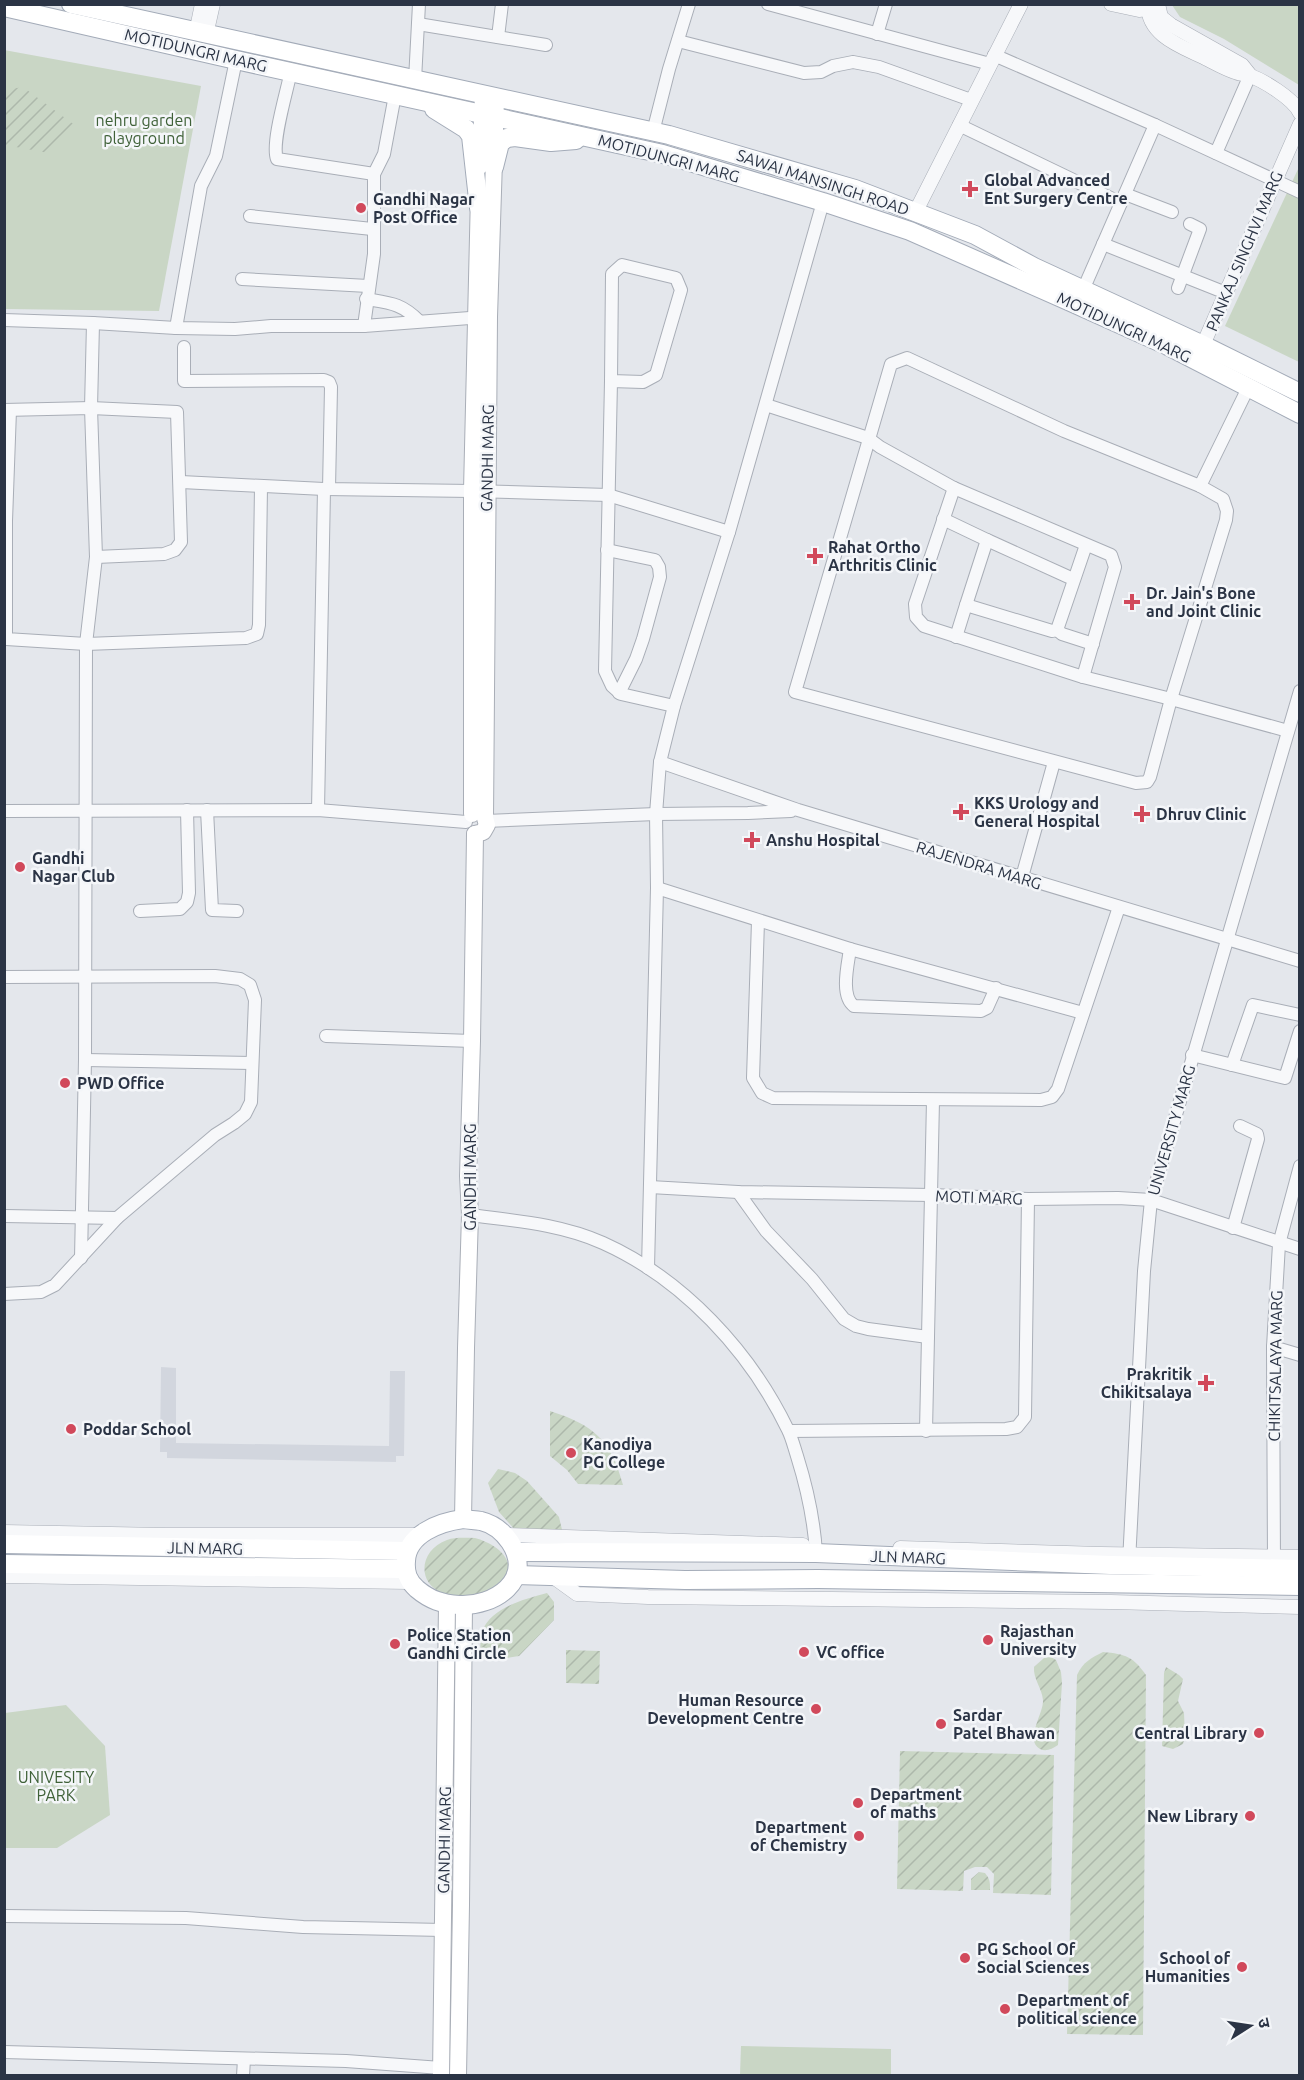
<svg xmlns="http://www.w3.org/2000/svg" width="1304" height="2080" font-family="Ubuntu,'Noto Sans Devanagari',sans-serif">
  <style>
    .built { fill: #d2d6de }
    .green { fill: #c9d6c5 }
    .garden { fill: url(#garden-furrows) }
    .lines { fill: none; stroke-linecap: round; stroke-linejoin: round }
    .minor-casing { stroke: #a9aeb7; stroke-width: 14 }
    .tertiary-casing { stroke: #a9aeb7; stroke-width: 15 }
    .secondary-casing { stroke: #a9aeb7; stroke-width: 18 }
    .primary-casing { stroke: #a3abb8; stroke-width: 20 }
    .minor { stroke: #f7f8fa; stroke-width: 12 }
    .tertiary { stroke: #f7f8fa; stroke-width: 14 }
    .secondary { stroke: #fff; stroke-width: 16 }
    .primary { stroke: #fff; stroke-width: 18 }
    .poi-dot { fill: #d1495b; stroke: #f4f6f9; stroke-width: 2 }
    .labels { text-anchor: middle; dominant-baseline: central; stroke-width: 5; stroke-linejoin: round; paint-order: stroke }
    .street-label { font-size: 16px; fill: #2b3445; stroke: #f4f6f9 }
    .park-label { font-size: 16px; fill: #3f6138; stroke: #f4f6f9 }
    .poi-label { font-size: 16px; font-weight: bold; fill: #2b3445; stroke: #f4f6f9; text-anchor: start }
  </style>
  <defs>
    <pattern id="garden-furrows" width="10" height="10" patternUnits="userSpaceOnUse" patternTransform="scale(1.5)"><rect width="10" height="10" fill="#c9d6c5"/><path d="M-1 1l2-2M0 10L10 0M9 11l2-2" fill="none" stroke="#adb8ab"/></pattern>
  </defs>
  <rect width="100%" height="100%" fill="#e4e7ec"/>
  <!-- built -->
  <path class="built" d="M 161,1367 L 176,1368 L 176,1443 L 389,1446 L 390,1371 L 405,1371 L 404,1456 L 396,1456 L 396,1462 L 167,1458 L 167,1452 L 160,1452 Z"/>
  <!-- green -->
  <g class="green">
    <path d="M 1172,5 L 1299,5 L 1299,85 L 1224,39 L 1180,17 Z"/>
    <path d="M 4,50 L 201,86 L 159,311 L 5,309 Z"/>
    <path d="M 1299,167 L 1299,362 L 1225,326 Z"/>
    <path d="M 66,1705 L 105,1746 L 110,1815 L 57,1848 L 5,1848 L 5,1713 Z"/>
    <path d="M 741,2046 L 891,2049 L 891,2075 L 740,2075 Z"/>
  </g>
  <!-- garden -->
  <g class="garden">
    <path d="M 23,87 L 76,126 L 76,129 L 54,154 L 5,145 L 5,90 Z"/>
    <path d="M 550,1411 C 594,1425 611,1440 623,1485 L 578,1484 L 567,1470 L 550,1456 Z"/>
    <path d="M 498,1469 L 515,1473 L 527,1481 L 559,1517 L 563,1534 L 517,1532 L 499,1512 L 488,1483 Z"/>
    <path d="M 475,1538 C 491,1542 517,1557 506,1578 C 503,1583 497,1588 493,1593 C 476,1595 458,1600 442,1593 C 415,1581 421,1549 447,1540 C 455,1537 466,1538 475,1538 Z"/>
    <path d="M 547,1593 L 554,1602 L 554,1620 L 519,1656 L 495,1660 L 480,1650 C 481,1644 480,1636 482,1631 C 492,1607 525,1599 547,1593 Z"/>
    <path d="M 566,1650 L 600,1651 L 599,1684 L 566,1683 Z"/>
    <path d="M 1103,1652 C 1126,1654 1133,1657 1146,1675 L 1143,2035 L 1067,2034 L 1077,1675 C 1083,1662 1091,1658 1103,1652 Z"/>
    <path d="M 1051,1657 L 1056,1660 L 1061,1672 L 1062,1683 L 1058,1745 C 1052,1749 1046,1752 1040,1749 C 1024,1740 1044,1713 1043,1700 C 1042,1688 1033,1679 1034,1667 L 1044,1658 Z"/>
    <path d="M 1166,1667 L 1179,1675 L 1183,1679 L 1178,1701 L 1184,1713 L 1185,1737 L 1183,1744 L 1173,1749 L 1162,1746 L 1164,1673 Z"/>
    <path d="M 900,1751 L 1054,1755 L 1051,1895 L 993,1893 L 994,1874 L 987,1867 L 975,1867 L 964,1871 L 963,1891 L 897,1889 Z"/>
    <path d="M 979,1872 L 985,1873 C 990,1879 990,1882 990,1890 L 971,1890 L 971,1879 Z"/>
  </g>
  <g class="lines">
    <defs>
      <g id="minor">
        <path d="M 768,4 L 990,64"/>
        <path d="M 418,24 L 546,45"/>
        <path d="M 877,34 L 886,4"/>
        <path d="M 498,37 L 502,4"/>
        <path d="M 678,41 L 804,73 L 821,72 L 833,66 L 853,62 L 879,67 L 971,100"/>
        <path d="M 994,55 L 1155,125 L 1300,192"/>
        <path d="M 291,71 C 287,91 271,143 277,159 L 374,174 L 374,254 L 364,326"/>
        <path d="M 415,80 L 419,4"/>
        <path d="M 959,125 L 1121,203"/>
        <path d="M 653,132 L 669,69 L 689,4"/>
        <path d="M 1216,153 L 1250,75"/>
        <path d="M 374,174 L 384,154 L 395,95"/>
        <path d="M 1125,194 L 1172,212"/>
        <path d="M 250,216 L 372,229"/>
        <path d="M 1103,244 L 1226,293"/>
        <path d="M 242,279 L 368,286"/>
        <path d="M 1178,288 L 1200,229 L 1190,224"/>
        <path d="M 1083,290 L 1155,125"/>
        <path d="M 366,299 C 390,303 401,303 419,321"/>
        <path d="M 4,320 L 93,323 L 176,328 L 235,329 L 271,326 L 364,326 L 483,317"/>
        <path d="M 176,328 L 201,186 L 216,156 L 236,60"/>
        <path d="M 184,347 L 184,381 L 324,380 L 329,382 L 331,387 L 329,489"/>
        <path d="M 907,358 L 1064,431 L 1200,486 L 1223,499 L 1227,511 L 1226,520 L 1171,699 L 1150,777 L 1147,782 L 1136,783 L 795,692 L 891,364 Z"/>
        <path d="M 611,381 L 612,274 L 622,265 L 676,278 L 681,290 L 656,375 L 643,382 L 611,381 L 605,671 L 612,686 L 621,694 L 674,706"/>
        <path d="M 766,405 L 868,438 L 880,447 L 954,488 L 1111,555 L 1115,567 L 1083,677"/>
        <path d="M 4,410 L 91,408 L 177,412 L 181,542 L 175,550 L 164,554 L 96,557"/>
        <path d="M 10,410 L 6,521 L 6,639 L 86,644 L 246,638 L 257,634 L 259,625 L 261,487"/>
        <path d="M 181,482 L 324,489 L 472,491 L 608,495 L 729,532"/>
        <path d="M 1200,486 L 1248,388"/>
        <path d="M 954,488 L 915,604 L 916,617 L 924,626 L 1083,677 L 1171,699 L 1288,731"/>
        <path d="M 943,519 L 987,540 L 966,605"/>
        <path d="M 987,540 L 1073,579"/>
        <path d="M 607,550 L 655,560 L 659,567 L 660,577 L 643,639 L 636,659 L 619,693"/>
        <path d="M 1057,630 L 1062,634 L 1093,644"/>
        <path d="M 956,637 L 966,605 L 1052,631 L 1057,630 L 1086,545"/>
        <path d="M 660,762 L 798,810 L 1300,961"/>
        <path d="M 207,810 L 212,910 L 237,911"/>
        <path d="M 318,810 L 324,489"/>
        <path d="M 4,811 L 318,810 L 466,822"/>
        <path d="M 486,821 L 656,814 L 748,813 L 791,811"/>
        <path d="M 1022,877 L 1054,762"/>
        <path d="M 657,888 L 850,949 L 1083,1013"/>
        <path d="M 140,911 L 180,909 L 187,902 L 189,893 L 187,810"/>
        <path d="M 758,921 L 753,1078 L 762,1093 L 773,1098 L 1041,1100 L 1052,1097 L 1058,1089 L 1119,907"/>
        <path d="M 850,949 C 848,964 840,996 854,1006 L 981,1011 L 987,1008 L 996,988"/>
        <path d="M 4,977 L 215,976 L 240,979 L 250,985 L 255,1000 L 251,1102 L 245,1114 L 234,1123 L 215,1135 L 117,1218 L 55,1285 L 41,1292 L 4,1294"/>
        <path d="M 326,1036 L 472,1041"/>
        <path d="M 1192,1055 L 1285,1078 L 1300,1031"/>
        <path d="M 85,1060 L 252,1063"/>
        <path d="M 1232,1065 L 1253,1005 L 1300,1015"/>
        <path d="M 650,1187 L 738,1192 L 932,1195 L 1028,1199 L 1118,1198 L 1151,1200 L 1300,1249"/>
        <path d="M 738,1192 L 766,1231 L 812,1279 L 844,1319 L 856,1326 L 868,1329 L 928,1337"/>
        <path d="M 470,1215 C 516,1221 560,1224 603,1243 C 683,1279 750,1351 788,1430 C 792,1438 794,1447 797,1456 C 807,1488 814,1519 816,1553"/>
        <path d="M 4,1216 L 117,1218"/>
        <path d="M 1233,1228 L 1258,1139 L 1257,1134 L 1240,1126"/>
        <path d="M 81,1258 L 85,1060 L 86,644 L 96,557 L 91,408 L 93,323"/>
        <path d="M 648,1268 L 657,888 L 656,814 L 660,762 L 674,706 L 729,532 L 823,202"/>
        <path d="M 1273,1347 L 1300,1355"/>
        <path d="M 789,1431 L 1006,1429 L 1017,1427 L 1025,1417 L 1028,1199"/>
        <path d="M 926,1431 L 933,1100"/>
        <path d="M 1129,1562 L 1144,1271 L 1151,1200 L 1300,691"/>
        <path d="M 1274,1564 L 1273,1347 L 1279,1244 L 1300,1166"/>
        <path d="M 4,1916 L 186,1918 L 303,1927 L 443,1930"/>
        <path d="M 4,2052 L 346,2061 L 441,2068"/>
        <path d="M 243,2076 L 244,2059"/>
      </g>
      <g id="tertiary">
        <path d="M 1111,4 L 1139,10 L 1156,8"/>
        <path d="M 1148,4 C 1147,36 1183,47 1205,58 C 1215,63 1225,69 1235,72 C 1239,74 1244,74 1248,75 C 1263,80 1294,99 1300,113"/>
        <path d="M 1158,4 L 1161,17 L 1171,25 L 1242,65 L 1250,75"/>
        <path d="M 196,33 L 202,4"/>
        <path d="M 206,35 L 213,4"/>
        <path d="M 916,211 L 1021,4"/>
        <path d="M 1203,345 L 1300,124"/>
        <path d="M 4,1532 L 165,1535 L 421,1535"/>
        <path d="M 505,1535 L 803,1545"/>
        <path d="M 900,1548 L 1101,1554 L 1300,1557"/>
        <path d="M 4,1576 L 409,1582"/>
        <path d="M 552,1576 L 577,1594 L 648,1597 L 1111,1602 L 1300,1607"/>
      </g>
      <g id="secondary">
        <path d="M 480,166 L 483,96"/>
        <path d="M 472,814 L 472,491 L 479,194"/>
        <path d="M 475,834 L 483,832 L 487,825 L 485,818 L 489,317 L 496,98"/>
        <path d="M 463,1519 L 466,1348 L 470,1215 L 468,1176 L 472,1041 L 475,834"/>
        <path d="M 441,2076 L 447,1604"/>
        <path d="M 458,2076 L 461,1905 L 464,1605"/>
      </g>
      <g id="primary">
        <path d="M 71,4 L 669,135 L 855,189 L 975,235 L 1034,267 L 1203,345 L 1300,393"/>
        <path d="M 4,7 L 236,60 L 663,154 L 823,202 L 910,231 L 1073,303 L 1168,346 L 1300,414"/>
        <path d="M 434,109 L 466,129 L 471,136 L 479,208"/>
        <path d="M 494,167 L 500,143 L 507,138 L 515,137 L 551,142 L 576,140"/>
        <path d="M 463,1519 C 469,1520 475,1520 481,1521 C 494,1524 503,1532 510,1542 C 535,1580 494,1607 459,1605 C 442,1604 430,1600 417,1589 C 408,1581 405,1573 406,1561 C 407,1534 440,1522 463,1519 Z"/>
        <path d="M 4,1544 L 406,1551"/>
        <path d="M 517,1552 L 816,1553 L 1110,1565 L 1300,1569"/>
        <path d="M 4,1564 L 405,1569"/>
        <path d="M 516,1575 L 685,1580 L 818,1579 L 1300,1586"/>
      </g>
    </defs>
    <!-- minor casing -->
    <use href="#minor" class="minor-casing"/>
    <!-- tertiary casing -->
    <use href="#tertiary" class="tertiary-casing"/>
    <!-- secondary casing -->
    <use href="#secondary" class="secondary-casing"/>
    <!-- primary casing -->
    <use href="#primary" class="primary-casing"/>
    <!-- minor -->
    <use href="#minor" class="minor"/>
    <!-- tertiary -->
    <use href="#tertiary" class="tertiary"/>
    <!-- secondary -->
    <use href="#secondary" class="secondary"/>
    <!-- primary -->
    <use href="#primary" class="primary"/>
  </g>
  <!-- markers -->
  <g class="poi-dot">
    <path d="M967 180h6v6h6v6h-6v6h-6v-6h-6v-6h6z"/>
    <circle cx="361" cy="208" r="6"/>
    <path d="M812 547h6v6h6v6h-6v6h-6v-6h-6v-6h6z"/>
    <path d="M1129 593h6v6h6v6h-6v6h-6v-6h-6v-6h6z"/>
    <path d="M958 803h6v6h6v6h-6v6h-6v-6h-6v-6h6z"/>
    <path d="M1139 805h6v6h6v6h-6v6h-6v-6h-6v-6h6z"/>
    <path d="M749 831h6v6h6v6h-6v6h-6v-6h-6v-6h6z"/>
    <circle cx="20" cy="867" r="6"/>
    <circle cx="65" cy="1083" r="6"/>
    <path d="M1203 1374h6v6h6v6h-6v6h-6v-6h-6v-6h6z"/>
    <circle cx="71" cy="1429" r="6"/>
    <circle cx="571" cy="1453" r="6"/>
    <circle cx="988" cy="1640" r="6"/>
    <circle cx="395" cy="1644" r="6"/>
    <circle cx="804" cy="1652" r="6"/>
    <circle cx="816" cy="1709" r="6"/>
    <circle cx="941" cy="1724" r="6"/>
    <circle cx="1259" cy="1733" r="6"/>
    <circle cx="858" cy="1803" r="6"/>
    <circle cx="1250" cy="1816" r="6"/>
    <circle cx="859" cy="1836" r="6"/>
    <circle cx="965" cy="1958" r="6"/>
    <circle cx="1242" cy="1967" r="6"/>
    <circle cx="1005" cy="2009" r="6"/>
  </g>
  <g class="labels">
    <!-- street labels -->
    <g class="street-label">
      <text transform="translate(196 50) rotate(13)">MOTIDUNGRI MARG</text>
      <text transform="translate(669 158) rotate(15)">MOTIDUNGRI MARG</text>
      <text transform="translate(823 182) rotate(18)">SAWAI MANSINGH ROAD</text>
      <text transform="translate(1244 251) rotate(-67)">PANKAJ SINGHVI MARG</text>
      <text transform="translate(1124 327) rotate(25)">MOTIDUNGRI MARG</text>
      <text transform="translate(487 458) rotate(-89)">GANDHI MARG</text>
      <text transform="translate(979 865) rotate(17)">RAJENDRA MARG</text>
      <text transform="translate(1171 1130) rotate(-74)">UNIVERSITY MARG</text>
      <text transform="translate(470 1177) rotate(-90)">GANDHI MARG</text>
      <text transform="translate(979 1197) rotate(2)">MOTI MARG</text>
      <text transform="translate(1275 1366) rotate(-89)">CHIKITSALAYA MARG</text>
      <text transform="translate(205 1548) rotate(1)">JLN MARG</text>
      <text transform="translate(908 1557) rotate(2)">JLN MARG</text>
      <text transform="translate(444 1840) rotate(-89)">GANDHI MARG</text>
    </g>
    <!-- park labels -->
    <g class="park-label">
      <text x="144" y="120">nehru garden<tspan x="144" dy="18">playground</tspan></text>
      <text x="56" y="1777">UNIVESITY<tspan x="56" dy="18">PARK</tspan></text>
    </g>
    <!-- poi labels -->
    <g class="poi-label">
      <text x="984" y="180">Global Advanced<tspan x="984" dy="18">Ent Surgery Centre</tspan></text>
      <text x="373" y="199">Gandhi Nagar<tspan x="373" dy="18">Post Office</tspan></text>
      <text x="828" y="547">Rahat Ortho<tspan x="828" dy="18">Arthritis Clinic</tspan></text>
      <text x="1146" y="593">Dr. Jain's Bone<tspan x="1146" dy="18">and Joint Clinic</tspan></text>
      <text x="974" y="803">KKS Urology and<tspan x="974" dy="18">General Hospital</tspan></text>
      <text x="1156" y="814">Dhruv Clinic</text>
      <text x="766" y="840">Anshu Hospital</text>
      <text x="32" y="858">Gandhi<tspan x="32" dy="18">Nagar Club</tspan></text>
      <text x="77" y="1083">PWD Office</text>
      <text x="1192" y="1374" text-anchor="end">Prakritik<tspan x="1192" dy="18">Chikitsalaya</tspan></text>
      <text x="83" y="1429">Poddar School</text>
      <text x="583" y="1444">Kanodiya<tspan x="583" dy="18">PG College</tspan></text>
      <text x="1000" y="1631">Rajasthan<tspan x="1000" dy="18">University</tspan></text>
      <text x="407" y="1635">Police Station<tspan x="407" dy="18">Gandhi Circle</tspan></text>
      <text x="816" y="1652">VC office</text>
      <text x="804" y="1700" text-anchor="end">Human Resource<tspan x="804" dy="18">Development Centre</tspan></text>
      <text x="953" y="1715">Sardar<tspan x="953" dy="18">Patel Bhawan</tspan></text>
      <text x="1247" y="1733" text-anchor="end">Central Library</text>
      <text x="870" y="1794">Department<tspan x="870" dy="18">of maths</tspan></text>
      <text x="1238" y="1816" text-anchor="end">New Library</text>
      <text x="847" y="1827" text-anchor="end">Department<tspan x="847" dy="18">of Chemistry</tspan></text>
      <text x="977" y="1949">PG School Of<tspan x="977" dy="18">Social Sciences</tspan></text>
      <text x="1230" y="1958" text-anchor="end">School of<tspan x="1230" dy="18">Humanities</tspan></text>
      <text x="1017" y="2000">Department of<tspan x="1017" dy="18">political science</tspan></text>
    </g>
  </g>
  <!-- border -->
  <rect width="1304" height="2080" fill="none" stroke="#2b3445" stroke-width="12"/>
  <!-- north arrow -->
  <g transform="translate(1250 2026) rotate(78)" stroke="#f4f6f9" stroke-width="4.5" paint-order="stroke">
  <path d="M0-4.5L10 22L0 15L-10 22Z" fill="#2b3445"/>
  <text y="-9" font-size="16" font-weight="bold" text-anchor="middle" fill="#2b3445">उ</text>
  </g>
</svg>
